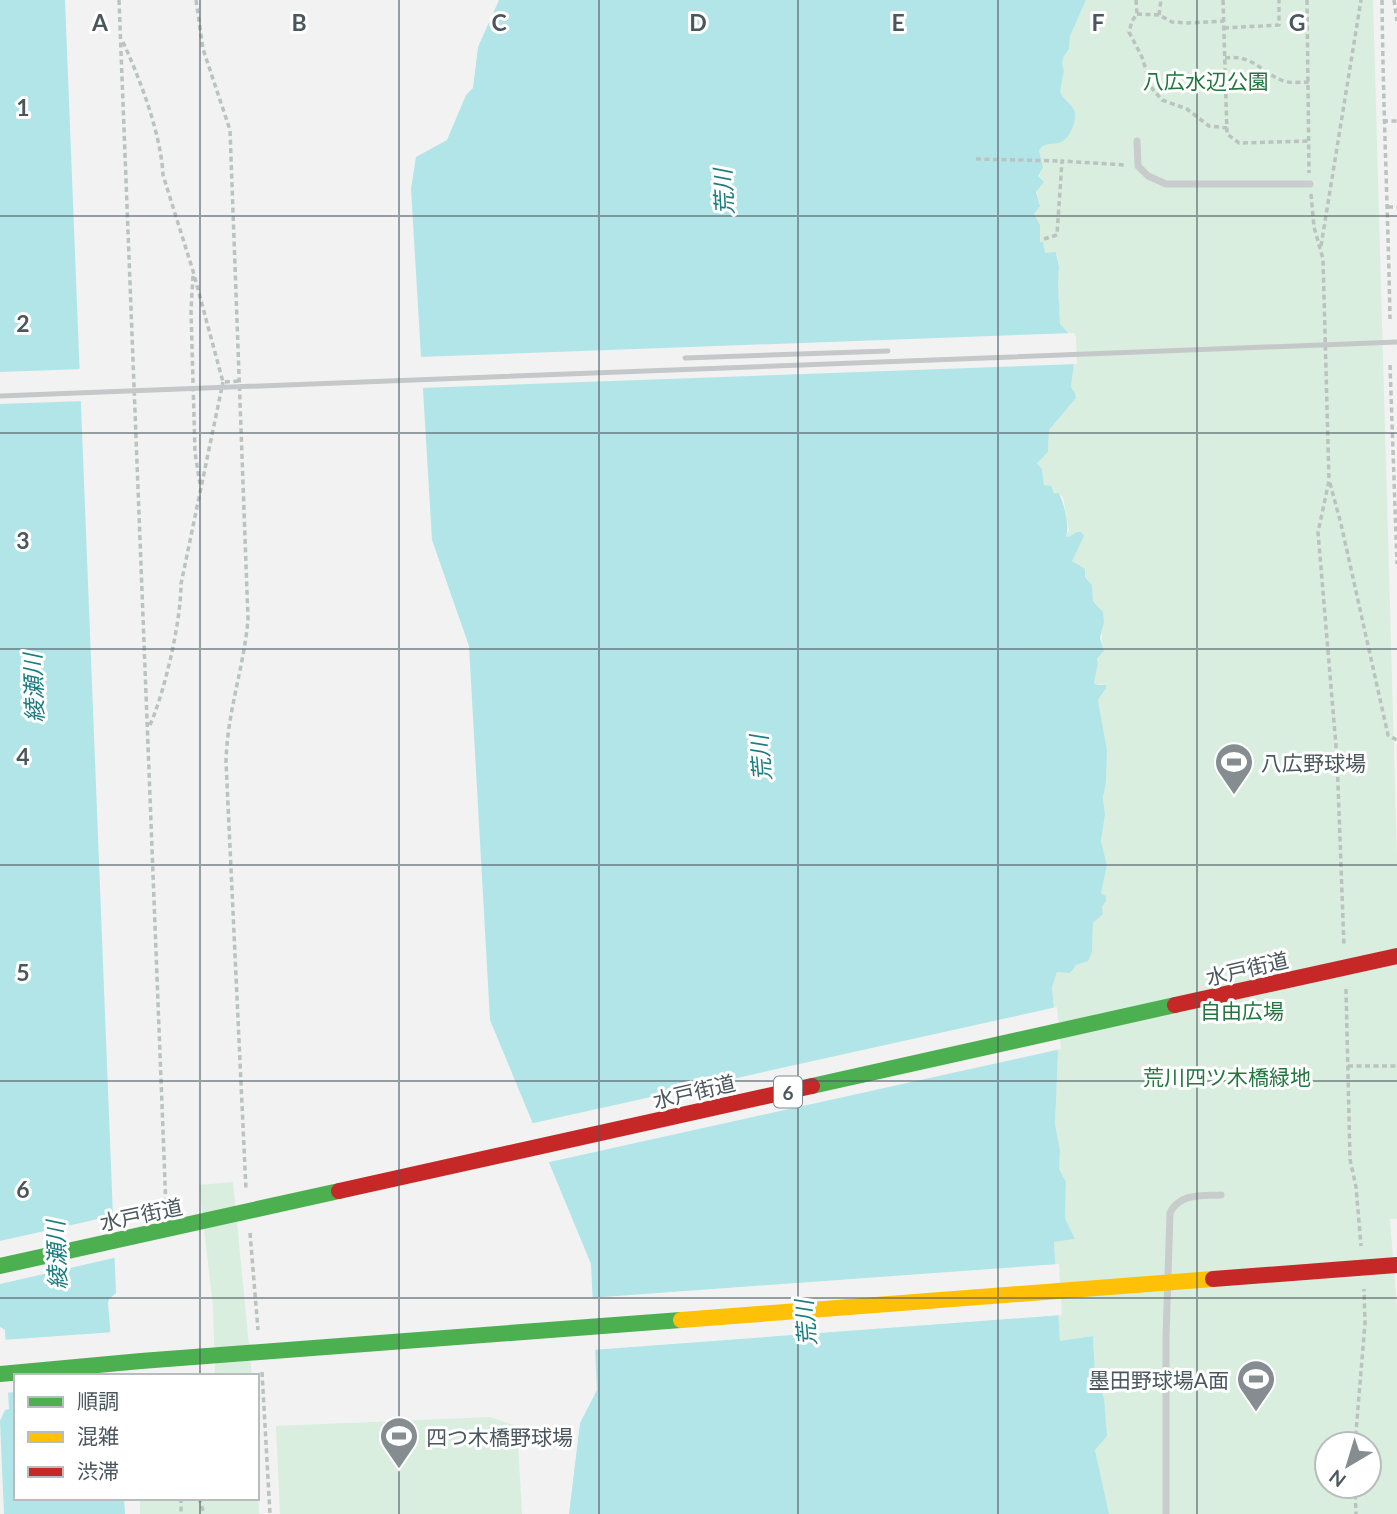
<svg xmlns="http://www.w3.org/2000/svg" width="1397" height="1514" font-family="Lato,'Noto Sans JP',sans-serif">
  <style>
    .green { fill: #d9eede; fill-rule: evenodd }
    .water { fill: #b2e5e8 }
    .pier { fill: #f2f2f2 }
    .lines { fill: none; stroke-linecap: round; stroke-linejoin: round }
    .path { stroke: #bac3bf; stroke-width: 3.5; stroke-dasharray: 5 3.5; stroke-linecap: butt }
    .lane { stroke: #c9cccd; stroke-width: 7 }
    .fast { stroke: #4caf50; stroke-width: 16 }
    .slow { stroke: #ffc107; stroke-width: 16 }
    .jam { stroke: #c62828; stroke-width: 16 }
    .rail { stroke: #c5c8c8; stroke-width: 5 }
    .grid { fill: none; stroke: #4a575c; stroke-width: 2; stroke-opacity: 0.55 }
    .labels { text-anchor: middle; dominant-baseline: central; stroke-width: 6; stroke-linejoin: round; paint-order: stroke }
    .shield { fill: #fff; stroke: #80898d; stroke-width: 2 }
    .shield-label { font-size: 19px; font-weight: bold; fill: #4a575c }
    .park-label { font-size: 21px; fill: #22763e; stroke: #fff }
    .poi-label { font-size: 21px; fill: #4a575c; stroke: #fff; text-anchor: start }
    .street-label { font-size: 21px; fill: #4a575c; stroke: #fff }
    .water-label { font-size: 23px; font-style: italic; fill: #1b7d81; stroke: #fff }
    .grid-label { font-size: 23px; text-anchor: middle; font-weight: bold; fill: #4a575c; stroke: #fff; stroke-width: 6; stroke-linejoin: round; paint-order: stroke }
  </style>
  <rect width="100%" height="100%" fill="#f2f2f2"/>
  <!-- green -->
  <g class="green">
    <path d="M 1086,0 L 1373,0 L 1397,858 L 1397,1219 L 1390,1219 L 1397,1308 L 1397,1514 L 1109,1514 L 1095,1450 L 1104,1398 L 1095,1375 L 1093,1336 L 1060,1342 L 1054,1242 L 1075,1239 L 1065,1218 L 1066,1182 L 1059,1169 L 1060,1150 L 1055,1124 L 1058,1054 L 1052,986 L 1057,972 L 1076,965 L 1092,952 L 1093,923 L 1103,914 L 1101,893 L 1107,865 L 1101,841 L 1105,816 L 1103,798 L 1106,782 L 1107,750 L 1098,700 L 1103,684 L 1097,685 L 1094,683 L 1098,664 L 1097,660 L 1104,651 C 1097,632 1111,615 1093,601 L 1092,585 L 1072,561 L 1069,537 L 1066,536 L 1069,530 L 1063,497 L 1044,485 L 1042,469 L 1037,462 L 1048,452 L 1049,430 L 1076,398 L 1075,393 L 1071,387 L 1074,364 L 1069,333 L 1060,325 L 1058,284 L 1059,267 L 1057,253 L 1045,254 L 1043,243 L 1040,242 L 1040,225 L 1034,214 L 1040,205 C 1036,192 1035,180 1043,168 L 1039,150 L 1050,142 L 1070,104 L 1063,99 L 1060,92 L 1064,71 L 1062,63 L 1064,56 L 1069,49 L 1070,36 ZM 1327,1444 L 1369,1444 L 1369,1486 L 1327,1486 Z"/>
    <path d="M 233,1182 L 252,1376 L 215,1376 L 213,1307 L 199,1185 Z"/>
    <path d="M 490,1417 L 517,1426 L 522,1514 L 280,1514 L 276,1426 Z"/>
    <path d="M 257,1457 L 259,1514 L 140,1514 L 140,1498 L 257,1498 Z"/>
  </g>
  <!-- water -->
  <g class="water">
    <path d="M 0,0 L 65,0 L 116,1293 L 109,1299 L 108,1303 L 114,1376 L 16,1376 L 16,1498 L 124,1498 L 125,1514 L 4,1514 L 0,1421 L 5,1410 L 9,1409 L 5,1330 L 0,1327 Z"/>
    <path d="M 499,0 L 1086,0 L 1070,36 L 1069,49 L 1064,56 L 1062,63 L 1064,71 L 1060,92 C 1063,100 1071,103 1074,110 C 1078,119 1070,141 1058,143 C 1049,145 1047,142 1039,150 L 1043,168 L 1038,176 L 1044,182 L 1036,192 L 1040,206 L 1034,214 L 1040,225 L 1040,242 L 1043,242 L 1045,253 L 1056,252 L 1059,267 L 1058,284 L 1060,324 L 1073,338 L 1074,364 L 1071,387 L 1075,393 L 1076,398 L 1049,430 L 1048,452 L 1037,463 L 1042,469 L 1044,485 L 1051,486 L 1054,493 L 1058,493 C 1064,500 1070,528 1066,536 L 1069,537 L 1077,532 L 1081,532 L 1084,536 L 1072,561 L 1085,569 L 1085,577 L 1092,585 L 1093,601 L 1103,612 L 1104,622 L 1100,638 L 1104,651 L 1097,659 L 1098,664 L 1094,683 L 1097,685 L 1106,685 L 1106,688 L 1098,700 L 1107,750 L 1106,782 L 1103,798 L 1105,815 L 1101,841 L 1107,865 L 1101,893 L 1106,896 L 1106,901 L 1102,907 L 1103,914 L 1093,923 L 1092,952 L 1088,961 L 1076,965 L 1070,973 L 1057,972 L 1052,987 L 1058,1054 L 1055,1124 L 1060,1150 L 1059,1169 L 1066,1182 L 1065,1218 L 1075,1239 L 1054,1242 L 1060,1341 L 1093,1336 L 1095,1375 L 1104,1398 L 1107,1436 L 1095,1450 L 1109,1514 L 569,1514 L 580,1423 L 597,1390 L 591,1264 L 490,1020 L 469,646 L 432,540 L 411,189 L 416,157 L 447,140 L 466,95 L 473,88 L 478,47 Z"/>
  </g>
  <!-- pier -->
  <g class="pier">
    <path d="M 1074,333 L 1076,337 L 1077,364 L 419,388 L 418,357 Z"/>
    <path d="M 82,369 L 83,401 L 0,404 L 0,372 Z"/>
    <path d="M 1057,1007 L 1061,1049 L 545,1163 L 529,1124 Z"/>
    <path d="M 116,1215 L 118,1257 L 0,1284 L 0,1241 Z"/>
    <path d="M 1059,1264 L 1062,1315 L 592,1350 L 589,1298 Z"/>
    <path d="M 115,1332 L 118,1376 L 16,1376 L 16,1392 L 5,1393 L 2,1340 Z"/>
  </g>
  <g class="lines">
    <!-- path -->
    <g class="path">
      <path d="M 119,0 L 166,1208"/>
      <path d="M 196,0 L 203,49 L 230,130 L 248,619 C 244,668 227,712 226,762 L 246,1190"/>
      <path d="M 1136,0 L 1137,14 L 1132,21 L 1129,32 L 1142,57 L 1151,87 L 1162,100 L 1187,109 L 1209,126 L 1227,128"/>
      <path d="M 1223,0 L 1227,134 L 1239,143 L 1308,141"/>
      <path d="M 1307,0 L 1309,173"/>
      <path d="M 1382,0 C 1383,106 1388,213 1390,319"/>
      <path d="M 1394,0 L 1397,21"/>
      <path d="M 1137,14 L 1159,15 L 1172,22 L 1188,23 L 1224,21"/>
      <path d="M 1159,15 L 1161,0"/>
      <path d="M 1224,28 L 1279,25 L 1279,0"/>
      <path d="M 123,42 C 140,79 161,134 163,175 L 193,271 L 223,382 L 240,381"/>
      <path d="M 1225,58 C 1252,54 1260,71 1281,80 C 1289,84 1301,82 1309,82"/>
      <path d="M 1383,121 L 1397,121"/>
      <path d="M 976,159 L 1062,161"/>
      <path d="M 1311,194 L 1314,227 L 1323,259 L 1329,481 L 1318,532 L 1337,758 L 1344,946"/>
      <path d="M 1388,207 L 1397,207"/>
      <path d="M 1044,239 L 1057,235 L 1062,161 L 1125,165"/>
      <path d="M 1321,246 L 1361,0"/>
      <path d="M 193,276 L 191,310 L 195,453 L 200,484"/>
      <path d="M 1390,365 L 1397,564"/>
      <path d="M 1330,483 L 1341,524 L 1388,735 L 1397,740"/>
      <path d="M 150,725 C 165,691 181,621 181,584 L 223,382"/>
      <path d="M 1346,989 L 1350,1159 L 1356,1187 L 1361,1246"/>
      <path d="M 1348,1066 L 1397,1066"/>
      <path d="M 250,1233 L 258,1330"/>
      <path d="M 262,1372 L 270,1514"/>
      <path d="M 1355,1444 L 1365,1323 L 1364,1289"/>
      <path d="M 1355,1486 L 1356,1514"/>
      <path d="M 181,1498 L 181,1514"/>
      <path d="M 199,1498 L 204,1514"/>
    </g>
    <!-- lane -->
    <g class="lane">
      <path d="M 1137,141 L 1138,166 L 1148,176 L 1166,184 L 1310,184"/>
      <path d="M 1166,1514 L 1166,1337 L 1170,1213 C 1179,1193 1202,1196 1221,1195"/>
    </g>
    <!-- fast -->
    <g class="fast">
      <path d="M 812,1086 L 1175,1005"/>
      <path d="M 0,1266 L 339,1191"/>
      <path d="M 0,1374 L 141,1361 L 681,1320"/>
    </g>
    <!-- slow -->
    <path class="slow" d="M 681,1320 L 1213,1279"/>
    <!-- jam -->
    <g class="jam">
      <path d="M 1175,1005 L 1397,956"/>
      <path d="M 339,1191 L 812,1086"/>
      <path d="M 1213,1279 L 1397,1265"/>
    </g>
    <!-- rail -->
    <g class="rail">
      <path d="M 685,358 L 888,351"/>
      <path d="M 0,396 L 1397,342"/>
    </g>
  </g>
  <!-- grid -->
  <path class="grid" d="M 200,0 L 200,1376M 399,0 L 399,1514M 599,0 L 599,1514M 798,0 L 798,1514M 998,0 L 998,1514M 1197,0 L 1197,1514M 0,216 L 1397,216M 0,433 L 1397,433M 0,649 L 1397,649M 0,865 L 1397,865M 0,1081 L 1397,1081M 0,1298 L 1397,1298M 200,1498 L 200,1514"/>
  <!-- icons -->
  <defs>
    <symbol id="stadium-pin" viewBox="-11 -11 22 30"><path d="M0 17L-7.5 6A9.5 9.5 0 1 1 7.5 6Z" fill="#858d90" stroke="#fff"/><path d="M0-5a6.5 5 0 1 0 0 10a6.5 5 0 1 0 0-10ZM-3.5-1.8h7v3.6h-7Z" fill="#fff"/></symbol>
  </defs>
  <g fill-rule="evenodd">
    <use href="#stadium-pin" x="1212" y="740" width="44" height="60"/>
    <use href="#stadium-pin" x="1234" y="1357" width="44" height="60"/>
    <use href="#stadium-pin" x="377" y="1414" width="44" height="60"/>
  </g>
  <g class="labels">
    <!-- shield labels -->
    <rect class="shield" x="774" y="1076.5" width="28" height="31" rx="5"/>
    <g class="shield-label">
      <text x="788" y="1092">6</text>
    </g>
    <!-- park labels -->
    <g class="park-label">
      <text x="1206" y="80">八広水辺公園</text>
      <text x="1242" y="1010">自由広場</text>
      <text x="1227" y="1076">荒川四ツ木橋緑地</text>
    </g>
    <!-- poi labels -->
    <g class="poi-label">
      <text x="1261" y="762">八広野球場</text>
      <text x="1229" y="1379" text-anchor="end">墨田野球場A面</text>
      <text x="426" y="1436">四つ木橋野球場</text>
    </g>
    <!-- street labels -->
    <g class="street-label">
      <text transform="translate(1247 968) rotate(-13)">水戸街道</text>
      <text transform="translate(694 1091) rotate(-13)">水戸街道</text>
      <text transform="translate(141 1214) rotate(-12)">水戸街道</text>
    </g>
    <!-- water labels -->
    <g class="water-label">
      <text transform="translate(723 192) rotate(-93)">荒川</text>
      <text transform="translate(33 688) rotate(-92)">綾瀬川</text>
      <text transform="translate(760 758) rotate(-95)">荒川</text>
      <text transform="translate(56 1255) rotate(-92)">綾瀬川</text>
      <text transform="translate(805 1323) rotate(-95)">荒川</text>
    </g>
  </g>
  <g class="grid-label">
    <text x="100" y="31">A</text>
    <text x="299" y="31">B</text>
    <text x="499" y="31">C</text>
    <text x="698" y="31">D</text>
    <text x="898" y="31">E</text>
    <text x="1098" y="31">F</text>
    <text x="1297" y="31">G</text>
    <text x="23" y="116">1</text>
    <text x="23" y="332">2</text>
    <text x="23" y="549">3</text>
    <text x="23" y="765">4</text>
    <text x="23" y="981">5</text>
    <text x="23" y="1198">6</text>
  </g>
  <!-- legend -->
  <rect x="14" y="1374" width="245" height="126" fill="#ffffff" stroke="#b7bcbe" stroke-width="2"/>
  <rect x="28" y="1397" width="35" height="10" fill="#4caf50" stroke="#b7bcbe" stroke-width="2"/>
  <text x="77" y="1409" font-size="21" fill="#4a575c">順調</text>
  <rect x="28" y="1432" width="35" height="10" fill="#ffc107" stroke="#b7bcbe" stroke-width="2"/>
  <text x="77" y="1444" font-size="21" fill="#4a575c">混雑</text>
  <rect x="28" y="1467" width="35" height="10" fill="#c62828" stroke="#b7bcbe" stroke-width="2"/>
  <text x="77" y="1479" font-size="21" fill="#4a575c">渋滞</text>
  <!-- north arrow -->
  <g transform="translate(1348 1465) rotate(218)"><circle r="33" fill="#ffffff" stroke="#b7bcbe" stroke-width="2"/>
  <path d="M0-5L12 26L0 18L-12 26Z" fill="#858d90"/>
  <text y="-10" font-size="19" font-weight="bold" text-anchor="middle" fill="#4a575c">N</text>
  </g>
</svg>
